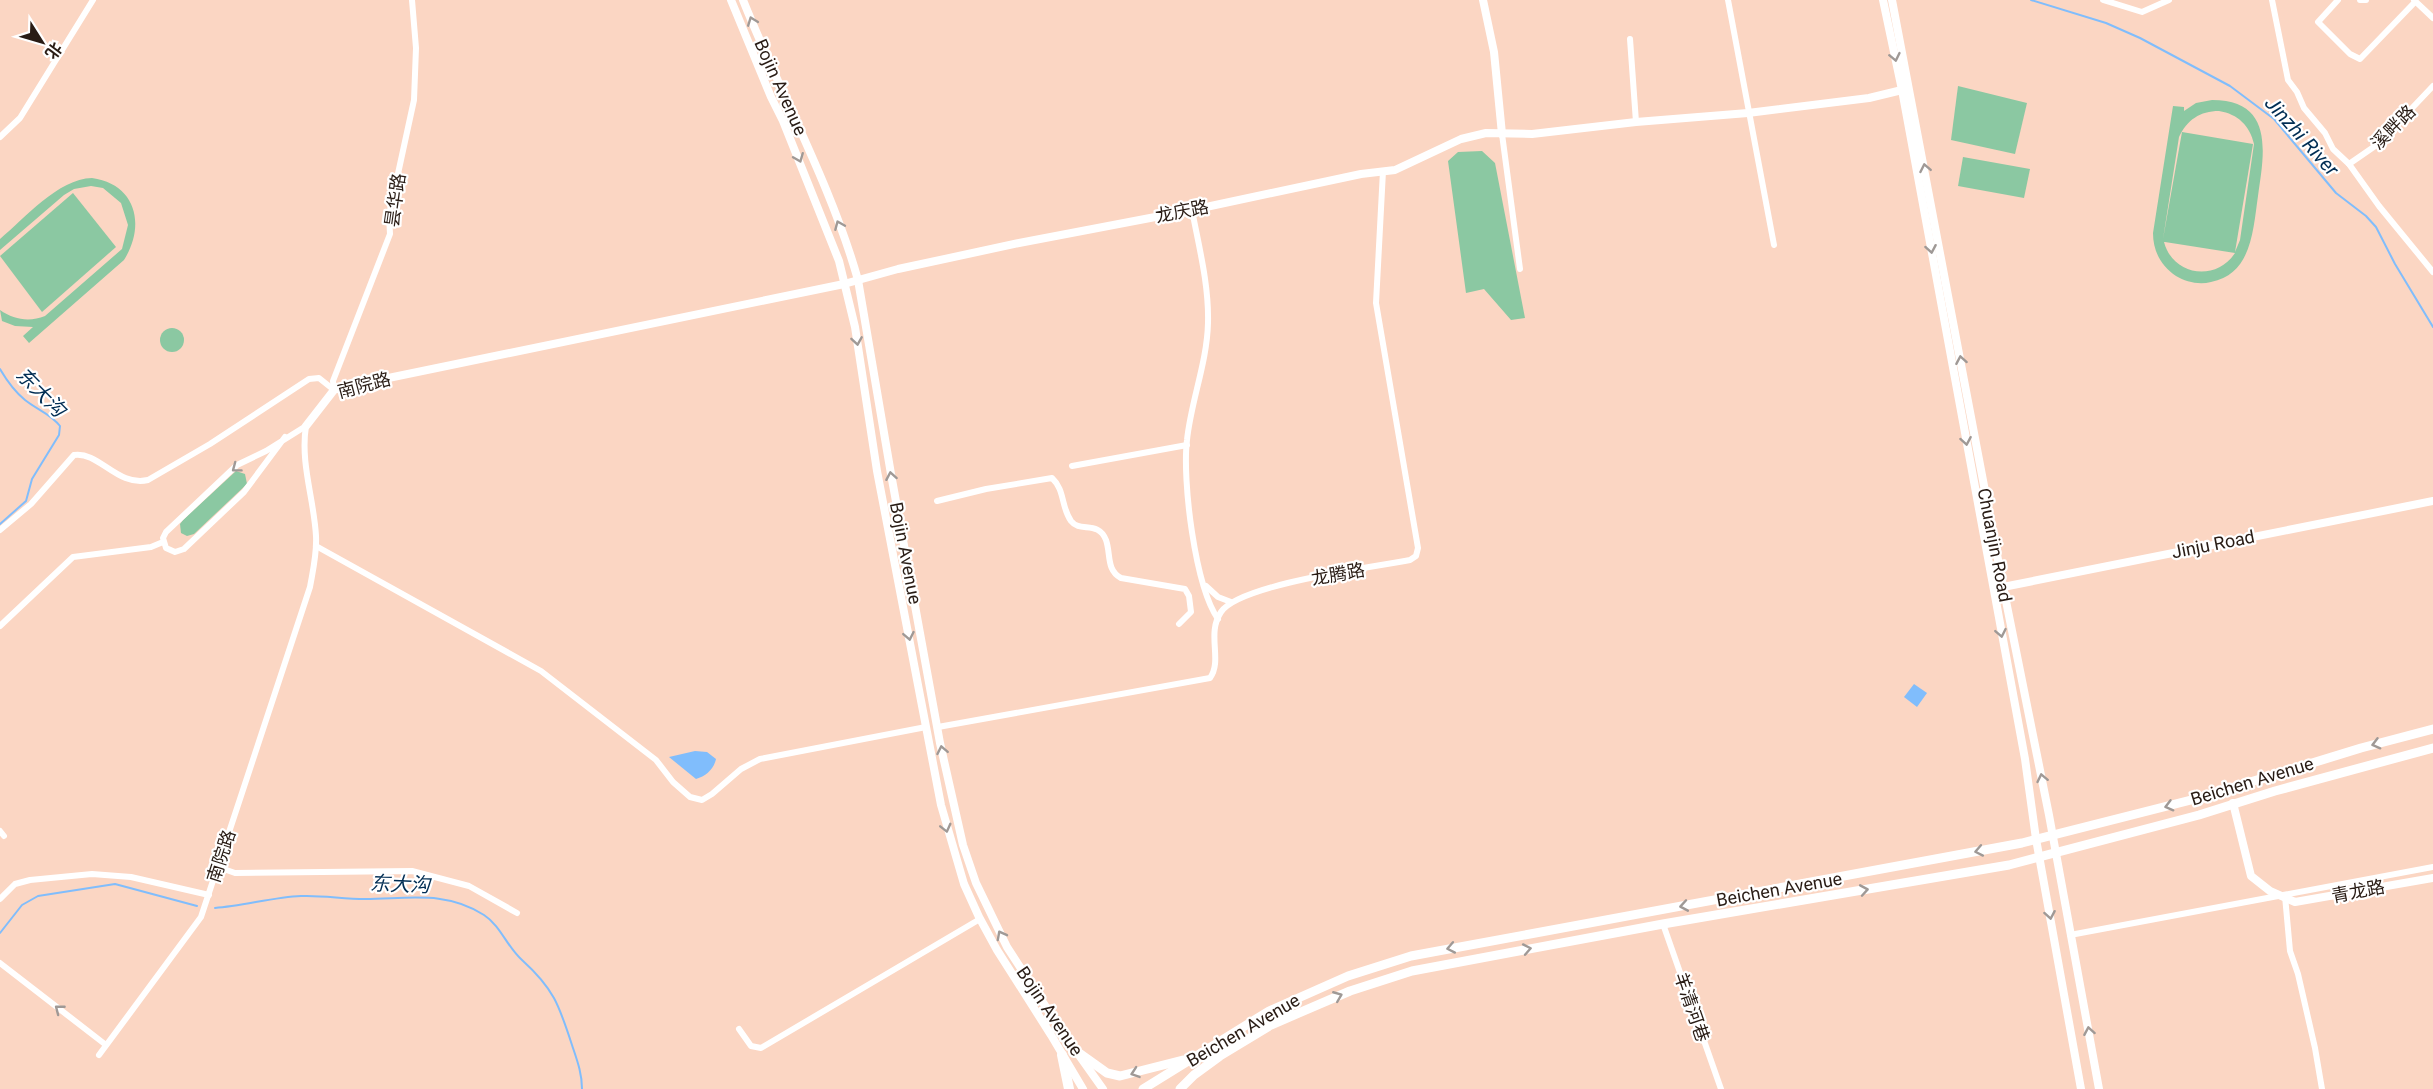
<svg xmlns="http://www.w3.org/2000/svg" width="2433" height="1089" font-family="Roboto,'Noto Sans SC',sans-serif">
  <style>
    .green { fill: #8bc8a2; fill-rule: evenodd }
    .water { fill: #80bdfc }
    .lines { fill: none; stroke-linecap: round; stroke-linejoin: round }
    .stream { stroke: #80bdfc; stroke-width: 2 }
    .street { stroke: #fff; stroke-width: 6 }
    .secondary { stroke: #fff; stroke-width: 8 }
    .primary { stroke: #fff; stroke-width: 9 }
    .highway { stroke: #fff; stroke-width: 10 }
    .oneway { stroke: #9f9996 }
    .labels { text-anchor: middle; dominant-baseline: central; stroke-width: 4.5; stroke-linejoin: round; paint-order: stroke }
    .street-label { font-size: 18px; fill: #291c15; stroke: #fff }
    .water-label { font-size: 20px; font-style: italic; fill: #002d53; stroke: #fff }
  </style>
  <rect width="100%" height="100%" fill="#fbd6c3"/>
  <!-- green -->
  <g class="green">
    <path d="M 1958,86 L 2027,103 L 2015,154 L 1951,140 Z"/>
    <path d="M 2212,100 C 2275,100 2264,154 2258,196 C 2253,230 2252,274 2211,282 C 2199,285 2186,282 2176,276 C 2161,266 2153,251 2153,233 L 2173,106 L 2184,107 L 2184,111 L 2196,103 ZM 2219,111 C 2238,114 2250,126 2254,144 L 2240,240 L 2235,252 L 2253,144 L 2182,132 L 2163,239 L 2179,137 C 2187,120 2200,111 2219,111 ZM 2164,242 L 2165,242 L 2235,253 C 2216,282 2173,276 2164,242 Z"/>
    <path d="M 1482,151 L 1495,163 L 1525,318 L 1511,320 L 1484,289 L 1466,293 L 1448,161 L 1458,152 Z"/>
    <path d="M 1963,157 L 2030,169 L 2024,198 L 1958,186 Z"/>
    <path d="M 92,178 C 136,184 146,225 124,260 L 29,343 L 23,336 L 33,327 L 15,326 L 2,321 L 0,310 C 14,320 30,322 45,316 L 122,249 L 128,225 L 121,203 L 103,188 L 91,186 L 74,189 L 64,195 L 0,250 L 0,239 C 25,218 58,179 92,178 Z"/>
    <path d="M 73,193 L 116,247 L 42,312 L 0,256 Z"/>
    <circle cx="172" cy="340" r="12"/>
    <path d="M 236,471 L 245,474 L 247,484 L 194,534 L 187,536 L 181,533 L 180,524 L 183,520 Z"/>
  </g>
  <!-- water -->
  <g class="water">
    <path d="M 1914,684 L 1927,693 L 1917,707 L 1904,697 Z"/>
    <path d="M 695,751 L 707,752 L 716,759 C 714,769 706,776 696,779 L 669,757 Z"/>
  </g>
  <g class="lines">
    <!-- stream -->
    <g class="stream">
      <path d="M 2031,0 L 2106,23 L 2140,38 L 2230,86 L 2274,119 L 2336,193 L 2366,216 L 2376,227 L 2395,264 L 2433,327"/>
      <path d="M 0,369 C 7,381 14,391 25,400 C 36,409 51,414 60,426 L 59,435 L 32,479 L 26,501 L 0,524"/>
      <path d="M 215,908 C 243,906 274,897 301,896 C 322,895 343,899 365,899 C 407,899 446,890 484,915 C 501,926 507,947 522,960 C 554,989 559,1005 572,1045 C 577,1060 582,1073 582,1089"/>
      <path d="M 0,933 L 22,905 L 38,896 L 115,884 L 197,906"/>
    </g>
    <!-- street -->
    <g class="street">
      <path d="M 1728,0 L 1774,245"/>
      <path d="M 2103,0 L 2142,12 L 2169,0"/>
      <path d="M 2272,0 L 2288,80 L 2297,92 L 2304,108 L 2325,133 L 2333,149 L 2349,164 L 2379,206 L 2433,272"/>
      <path d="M 2338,0 L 2318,22 L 2350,54 L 2360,59 L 2415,2"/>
      <path d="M 2360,0 L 2366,0"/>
      <path d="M 2414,0 L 2433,18"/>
      <path d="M 1630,39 L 1636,122"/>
      <path d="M 1502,134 L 1520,269"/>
      <path d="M 0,137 L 20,118 L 93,0"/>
      <path d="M 2349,164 L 2378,144 L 2433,86"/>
      <path d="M 1192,210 C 1199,247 1209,285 1208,323 C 1207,363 1191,401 1187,440 C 1182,480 1195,586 1218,619"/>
      <path d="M 334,390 L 333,381 L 390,234 L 389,215 L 414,100 L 416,48 L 412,0"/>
      <path d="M 285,437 L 244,492 L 184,549 L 175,552 L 166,548 L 163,538 L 166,532 L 237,465 L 266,451 L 306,426"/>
      <path d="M 1072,466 L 1187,445"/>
      <path d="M 937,501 L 986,489 L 1052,478 C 1065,490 1061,507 1071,521 C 1080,533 1098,520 1106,540 C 1111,554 1106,570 1121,578 L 1185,589 L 1189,596 L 1191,612 L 1179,624"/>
      <path d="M 0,530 L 31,504 L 74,455 C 99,451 117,487 148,480 L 210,444 L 309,379 L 319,378 L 334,390"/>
      <path d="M 316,546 L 541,671 L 656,760 L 673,782 L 690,797 L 702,800 L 712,794 L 741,769 L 760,759 L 926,727"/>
      <path d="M 1206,586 L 1218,597 L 1231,602"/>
      <path d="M 0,626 L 73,557 L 151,547 L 163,542"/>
      <path d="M 938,727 L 1210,678 C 1223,660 1206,634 1221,612 C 1240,584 1374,567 1410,560 L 1416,556 L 1418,548 L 1376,303 L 1383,171"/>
      <path d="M 0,831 L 4,836"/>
      <path d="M 218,867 L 235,873 L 412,871 L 469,886 L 517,913"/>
      <path d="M 2285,896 L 2290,951 L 2298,974 L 2315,1048 L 2322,1089"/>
      <path d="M 0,899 L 15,884 L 30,880 L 92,874 L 131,877 L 209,895"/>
      <path d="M 1663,924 L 1721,1089"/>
      <path d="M 2070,935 L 2433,867"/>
      <path d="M 0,963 L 106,1045"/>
      <path d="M 739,1029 L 751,1046 L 761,1048 L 980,919"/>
      <path d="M 99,1055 L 201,917 L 310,587 C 313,570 317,554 316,536 C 314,499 300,463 306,426"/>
    </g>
    <!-- secondary -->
    <g class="secondary">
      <path d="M 731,0 L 771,97 L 783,121 L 839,261 L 855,327 L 877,471 L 941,805 L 964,884 L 979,917 L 997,950 L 1051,1035 L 1083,1089"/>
      <path d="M 743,0 C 780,93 831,184 858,280 L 891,474 L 940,743 L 963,845 L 976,883 L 1007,947 L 1061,1030 L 1103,1089"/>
      <path d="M 1483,0 L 1494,52 L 1502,134"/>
      <path d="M 1883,0 L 1902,90 L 2025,759 L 2036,839 L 2081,1089"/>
      <path d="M 1892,0 L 2003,586 L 2049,815 L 2099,1089"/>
      <path d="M 306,426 L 334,390 L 340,388 L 844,284 L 898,269 L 1019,243 L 1192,210 L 1361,174 L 1395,170 L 1461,139 L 1486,133 L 1532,134 L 1636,122 L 1748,113 L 1869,98 L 1902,90"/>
      <path d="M 1998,588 L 2433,501"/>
      <path d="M 2233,803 L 2251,876 L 2270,891 L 2295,902 L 2433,878"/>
    </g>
    <!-- primary -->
    <g class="primary">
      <path d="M 1079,1053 L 1107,1073 L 1120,1076 L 1183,1060"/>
      <path d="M 1143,1089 L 1269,1011 L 1348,976 L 1411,956 L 2022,843 L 2195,799 L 2361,748 L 2433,729"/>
      <path d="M 1180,1089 L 1194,1075 L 1220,1056 L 1271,1025 L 1350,991 L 1412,971 L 1663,924 L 2009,865 L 2199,815 L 2275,791 L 2433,748"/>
    </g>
    <!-- highway -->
    <path class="highway" d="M 1062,1055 L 1069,1089"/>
  </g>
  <!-- one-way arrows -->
  <defs><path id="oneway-chevron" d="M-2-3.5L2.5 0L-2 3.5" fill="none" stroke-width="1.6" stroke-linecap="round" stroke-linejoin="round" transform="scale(1.5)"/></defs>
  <g class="oneway">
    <use href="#oneway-chevron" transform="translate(752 21) rotate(-111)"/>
    <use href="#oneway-chevron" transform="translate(1895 57) rotate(78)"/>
    <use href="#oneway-chevron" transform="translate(799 158) rotate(68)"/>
    <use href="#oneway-chevron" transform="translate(1925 168) rotate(-101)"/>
    <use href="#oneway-chevron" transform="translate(839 225) rotate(-113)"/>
    <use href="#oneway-chevron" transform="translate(1931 249) rotate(80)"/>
    <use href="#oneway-chevron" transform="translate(857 341) rotate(81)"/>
    <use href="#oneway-chevron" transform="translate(1961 360) rotate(-100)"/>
    <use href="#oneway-chevron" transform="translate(1966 441) rotate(80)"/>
    <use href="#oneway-chevron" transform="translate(236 468) rotate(143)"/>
    <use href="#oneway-chevron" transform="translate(891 476) rotate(-100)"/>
    <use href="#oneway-chevron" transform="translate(2001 633) rotate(79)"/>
    <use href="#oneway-chevron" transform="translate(909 636) rotate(79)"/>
    <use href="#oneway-chevron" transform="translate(2376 744) rotate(165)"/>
    <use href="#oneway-chevron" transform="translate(942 750) rotate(-101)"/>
    <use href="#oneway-chevron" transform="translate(2042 778) rotate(-102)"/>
    <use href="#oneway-chevron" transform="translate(2169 806) rotate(165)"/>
    <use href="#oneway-chevron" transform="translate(946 828) rotate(76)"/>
    <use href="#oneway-chevron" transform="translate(1979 851) rotate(169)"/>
    <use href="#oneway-chevron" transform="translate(1864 890) rotate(-10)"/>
    <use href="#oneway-chevron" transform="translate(1684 906) rotate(170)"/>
    <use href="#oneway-chevron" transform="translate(2050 915) rotate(80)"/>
    <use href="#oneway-chevron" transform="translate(1001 935) rotate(-118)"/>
    <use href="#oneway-chevron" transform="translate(1451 948) rotate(169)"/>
    <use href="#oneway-chevron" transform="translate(1527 949) rotate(-11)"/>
    <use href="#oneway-chevron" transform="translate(1338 996) rotate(-22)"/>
    <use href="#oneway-chevron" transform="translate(59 1009) rotate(-142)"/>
    <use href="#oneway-chevron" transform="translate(2089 1031) rotate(-100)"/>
    <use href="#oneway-chevron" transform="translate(1135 1073) rotate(161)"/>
  </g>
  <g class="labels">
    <!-- street labels -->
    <g class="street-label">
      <text transform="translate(781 87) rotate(66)">Bojin Avenue</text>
      <text transform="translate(2393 127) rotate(-45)">溪畔路</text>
      <text transform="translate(395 200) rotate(-82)">昙华路</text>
      <text transform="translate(1182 211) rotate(-11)">龙庆路</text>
      <text transform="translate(364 385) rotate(-15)">南院路</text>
      <text transform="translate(2213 544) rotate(-11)">Jinju Road</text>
      <text transform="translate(1995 545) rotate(79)">Chuanjin Road</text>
      <text transform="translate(906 553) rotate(79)">Bojin Avenue</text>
      <text transform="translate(1338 574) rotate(-10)">龙腾路</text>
      <text transform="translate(2252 781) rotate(-17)">Beichen Avenue</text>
      <text transform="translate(221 856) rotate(-72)">南院路</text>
      <text transform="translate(1779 889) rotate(-10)">Beichen Avenue</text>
      <text transform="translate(2358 891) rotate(-11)">青龙路</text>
      <text transform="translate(1692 1007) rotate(71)">羊清河巷</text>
      <text transform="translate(1050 1011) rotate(56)">Bojin Avenue</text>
      <text transform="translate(1243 1030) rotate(-30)">Beichen Avenue</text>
    </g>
    <!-- water labels -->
    <g class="water-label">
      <text transform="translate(2302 136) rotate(48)">Jinzhi River</text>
      <text transform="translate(41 392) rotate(45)">东大沟</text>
      <text transform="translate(400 884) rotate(2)">东大沟</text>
    </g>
  </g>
  <!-- north arrow -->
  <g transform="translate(42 42) rotate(127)" stroke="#ffffff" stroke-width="4.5" paint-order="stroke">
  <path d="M0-4.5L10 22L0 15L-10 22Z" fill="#291c15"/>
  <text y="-9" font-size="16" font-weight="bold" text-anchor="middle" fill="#291c15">北</text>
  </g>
</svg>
